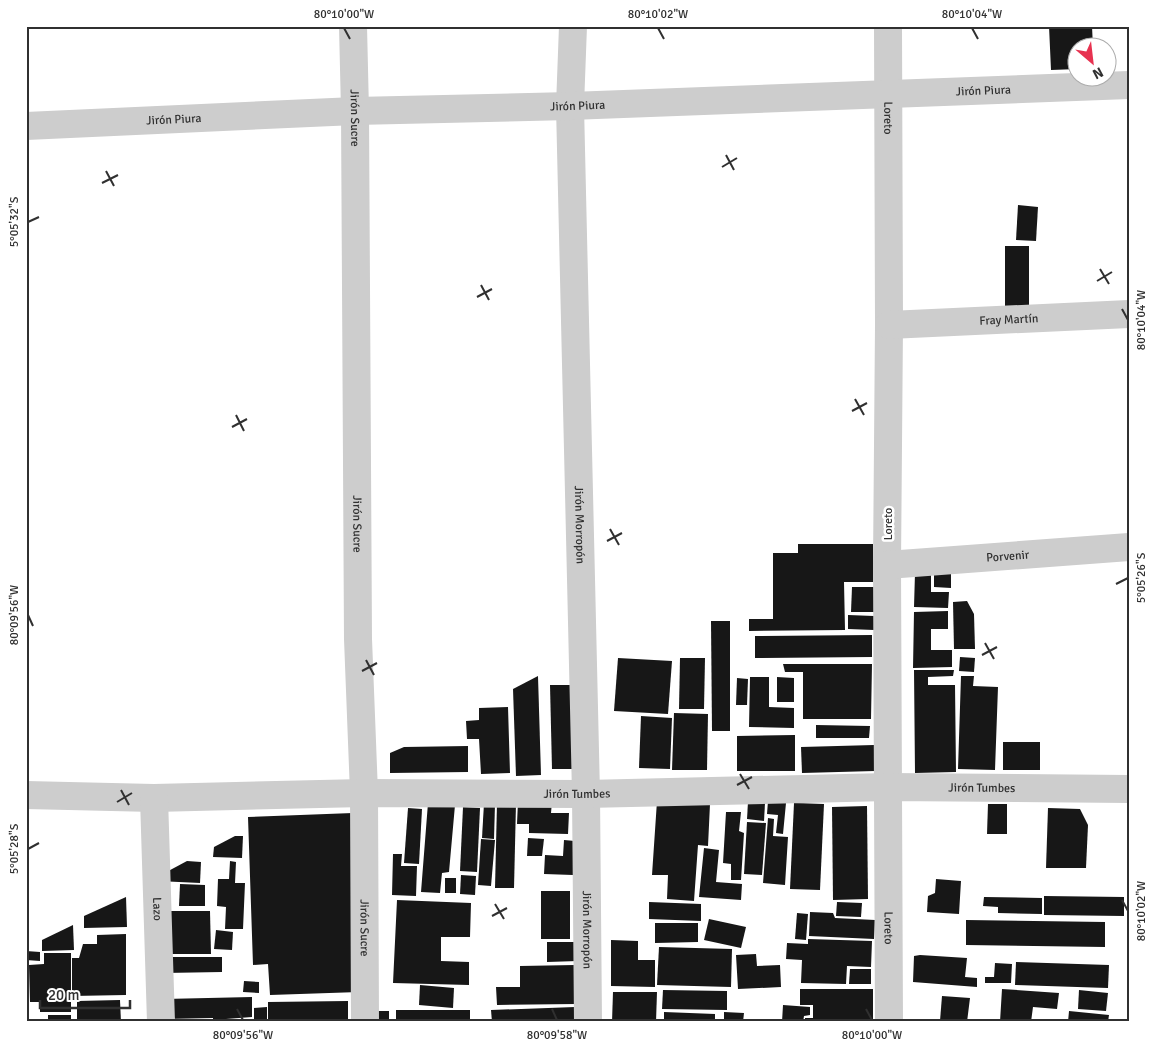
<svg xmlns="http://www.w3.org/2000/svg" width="1155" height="1048" font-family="Signika,sans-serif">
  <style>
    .building { fill: #171717 }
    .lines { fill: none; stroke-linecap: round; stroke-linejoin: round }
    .street { stroke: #cdcdcd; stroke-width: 28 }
    .ticks { fill: none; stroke: #303030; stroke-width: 2 }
    .labels { text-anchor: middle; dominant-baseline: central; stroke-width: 5; stroke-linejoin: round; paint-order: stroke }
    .street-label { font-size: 12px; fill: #303030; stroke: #fff }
    .neatline { fill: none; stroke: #303030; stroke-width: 2 }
    .ticks-label { font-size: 12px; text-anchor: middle; fill: #303030 }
  </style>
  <rect width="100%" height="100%" fill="#fff"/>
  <!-- building -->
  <g class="building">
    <path d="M 1049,26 L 1092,26 L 1093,48 L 1078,48 L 1078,69 L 1051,70 Z"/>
    <path d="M 1018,205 L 1038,207 L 1036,241 L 1016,240 Z"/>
    <rect x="1005" y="246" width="24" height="60"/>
    <path d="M 798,544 L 873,544 L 873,582 L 844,582 L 845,630 L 749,631 L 749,619 L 773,619 L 773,553 L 798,553 Z"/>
    <path d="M 915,573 L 931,574 L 931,592 L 949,592 L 948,608 L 914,607 Z"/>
    <path d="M 934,573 L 951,574 L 951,588 L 934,587 Z"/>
    <path d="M 852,587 L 875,587 L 874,612 L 851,612 Z"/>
    <path d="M 967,601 L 974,614 L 975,649 L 954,649 L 953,602 Z"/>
    <path d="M 948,611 L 948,629 L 931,629 L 931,650 L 952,650 L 952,667 L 913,668 L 914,612 Z"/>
    <path d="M 848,615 L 874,616 L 874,630 L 848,629 Z"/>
    <path d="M 711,621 L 730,621 L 730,731 L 712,731 Z"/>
    <path d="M 872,635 L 872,657 L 755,658 L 755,636 Z"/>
    <path d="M 960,657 L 975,658 L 974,672 L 959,671 Z"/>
    <path d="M 618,658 L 672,661 L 668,714 L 614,711 Z"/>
    <path d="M 680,658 L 705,658 L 704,709 L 679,709 Z"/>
    <path d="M 783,664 L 872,664 L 871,719 L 803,719 L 803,672 L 785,672 Z"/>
    <path d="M 914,670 L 954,670 L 953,676 L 928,677 L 928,685 L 955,685 L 956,772 L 915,773 Z"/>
    <path d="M 538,676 L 541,775 L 516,776 L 513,689 Z"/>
    <path d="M 961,676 L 974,676 L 973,686 L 998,687 L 995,770 L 958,769 Z"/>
    <path d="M 750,677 L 769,677 L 769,707 L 794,708 L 794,728 L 749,727 Z"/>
    <path d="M 777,677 L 794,678 L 794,702 L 777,702 Z"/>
    <path d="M 737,678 L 748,679 L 747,705 L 736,705 Z"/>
    <path d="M 550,685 L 576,685 L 577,769 L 552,769 Z"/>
    <path d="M 508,707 L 510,773 L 481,774 L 479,739 L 467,739 L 466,721 L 479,720 L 479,708 Z"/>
    <path d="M 674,713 L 708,714 L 707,770 L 672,770 Z"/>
    <path d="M 641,716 L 672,718 L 670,769 L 639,768 Z"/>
    <path d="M 816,725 L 870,726 L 869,738 L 816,738 Z"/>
    <path d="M 795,735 L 795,771 L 737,771 L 737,736 Z"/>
    <rect x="1003" y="742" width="37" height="28"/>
    <path d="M 874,745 L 875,771 L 802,773 L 801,747 Z"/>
    <path d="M 468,746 L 468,772 L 390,773 L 390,753 L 404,747 Z"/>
    <path d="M 518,801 L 552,802 L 551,813 L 569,813 L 568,834 L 529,833 L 529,824 L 517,824 Z"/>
    <path d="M 657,801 L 710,804 L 708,846 L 698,845 L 694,901 L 667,899 L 668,875 L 652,875 Z"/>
    <path d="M 768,801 L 786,803 L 783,834 L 776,833 L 778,815 L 767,814 Z"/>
    <path d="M 748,802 L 765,803 L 764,821 L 747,819 Z"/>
    <path d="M 428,803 L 455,805 L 449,872 L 442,873 L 440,893 L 421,892 Z"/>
    <path d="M 484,803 L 495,804 L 494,839 L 482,838 Z"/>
    <path d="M 497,803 L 516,803 L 514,888 L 495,888 Z"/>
    <path d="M 794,803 L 824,804 L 820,890 L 790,889 Z"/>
    <path d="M 988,804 L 1007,804 L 1007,834 L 987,834 Z"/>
    <path d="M 867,806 L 868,899 L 833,900 L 832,807 Z"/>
    <path d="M 463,807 L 480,808 L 477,872 L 460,871 Z"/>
    <path d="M 408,808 L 422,809 L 419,864 L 404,863 Z"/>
    <path d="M 1048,808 L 1080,809 L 1088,825 L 1086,868 L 1046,868 Z"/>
    <path d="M 726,812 L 741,812 L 739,831 L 744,833 L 741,880 L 731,880 L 731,864 L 723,863 Z"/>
    <path d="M 353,813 L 359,992 L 270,995 L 268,964 L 253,965 L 248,817 Z"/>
    <path d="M 768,818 L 774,819 L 773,836 L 788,837 L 785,885 L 763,883 Z"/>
    <path d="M 747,822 L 766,823 L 762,875 L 744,874 Z"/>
    <path d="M 235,836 L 243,836 L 242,858 L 213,857 L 214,847 Z"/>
    <path d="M 528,838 L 544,839 L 542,856 L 527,856 Z"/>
    <path d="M 481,839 L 495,840 L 491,886 L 478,885 Z"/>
    <path d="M 564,840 L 575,841 L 573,875 L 544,874 L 545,855 L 563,856 Z"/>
    <path d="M 704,848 L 719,850 L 716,882 L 742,884 L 741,900 L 699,897 Z"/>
    <path d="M 393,854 L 402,854 L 401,866 L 417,866 L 416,896 L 392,895 Z"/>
    <path d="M 187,861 L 201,862 L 200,883 L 158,881 L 159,876 Z"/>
    <path d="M 230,861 L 236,862 L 235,883 L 245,883 L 243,929 L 225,929 L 226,907 L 217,906 L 218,879 L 229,879 Z"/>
    <path d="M 461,875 L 476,876 L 475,895 L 460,894 Z"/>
    <rect x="445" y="878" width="11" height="15"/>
    <path d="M 936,879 L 961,881 L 959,914 L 927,912 L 928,896 L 935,893 Z"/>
    <path d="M 180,884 L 205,885 L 205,906 L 179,906 Z"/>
    <rect x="541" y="891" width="29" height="48"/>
    <path d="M 1044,896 L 1124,897 L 1124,916 L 1044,915 Z"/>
    <path d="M 126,897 L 127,927 L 84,928 L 84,916 Z"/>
    <path d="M 984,897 L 1042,898 L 1042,914 L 998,913 L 998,907 L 983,906 Z"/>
    <path d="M 397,900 L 471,903 L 470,937 L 441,937 L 441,961 L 469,962 L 469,985 L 393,983 Z"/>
    <path d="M 649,902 L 701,904 L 701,921 L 649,919 Z"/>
    <path d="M 837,902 L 862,903 L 861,917 L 836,916 Z"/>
    <path d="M 162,911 L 210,911 L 211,954 L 162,954 Z"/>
    <path d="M 810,912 L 833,913 L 835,918 L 875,920 L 874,939 L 809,936 Z"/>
    <path d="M 797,913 L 808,914 L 806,940 L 795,939 Z"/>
    <path d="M 709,919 L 746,927 L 741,948 L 704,940 Z"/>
    <path d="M 966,920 L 1105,922 L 1105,947 L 966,945 Z"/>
    <path d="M 655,923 L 698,923 L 698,942 L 655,943 Z"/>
    <path d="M 73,925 L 74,950 L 42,951 L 42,940 Z"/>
    <path d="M 216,930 L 233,932 L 232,950 L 214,949 Z"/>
    <path d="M 126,934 L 126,995 L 72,996 L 72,958 L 79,958 L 83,944 L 97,944 L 97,935 Z"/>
    <path d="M 808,939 L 872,941 L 871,967 L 847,966 L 846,984 L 801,983 L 802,960 L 786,959 L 787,943 L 808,944 Z"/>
    <path d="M 611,940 L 638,941 L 638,960 L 655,960 L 655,987 L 611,986 Z"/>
    <path d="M 547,942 L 579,942 L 578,961 L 547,962 Z"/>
    <path d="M 659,947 L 732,949 L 731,987 L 657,985 Z"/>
    <path d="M 26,951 L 40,952 L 40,961 L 26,960 Z"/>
    <path d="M 44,953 L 71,953 L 71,1012 L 40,1012 L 40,1002 L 30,1002 L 29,965 L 44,964 Z"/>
    <path d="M 756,954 L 757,966 L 780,965 L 781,987 L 738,989 L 736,955 Z"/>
    <path d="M 920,955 L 967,958 L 965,977 L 977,978 L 977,987 L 913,982 L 914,956 Z"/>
    <path d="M 164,957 L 222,957 L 222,972 L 164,973 Z"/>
    <path d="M 1016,962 L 1109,965 L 1108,988 L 1015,985 Z"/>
    <path d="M 995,963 L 1012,964 L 1011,983 L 985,983 L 985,977 L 994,977 Z"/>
    <path d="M 575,965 L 576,1004 L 497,1005 L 496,987 L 520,987 L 520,966 Z"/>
    <path d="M 850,969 L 871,969 L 871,984 L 849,984 Z"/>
    <path d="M 244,981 L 259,982 L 259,993 L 243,992 Z"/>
    <path d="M 420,985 L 454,988 L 453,1008 L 419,1005 Z"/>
    <path d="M 800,989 L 873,989 L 873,1022 L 805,1022 L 805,1018 L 813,1018 L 813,1005 L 800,1005 Z"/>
    <path d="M 1002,989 L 1059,993 L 1057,1009 L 1033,1007 L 1031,1022 L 1000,1022 Z"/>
    <path d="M 663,990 L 727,991 L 727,1010 L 662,1009 Z"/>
    <path d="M 1079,990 L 1108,993 L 1106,1011 L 1078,1009 Z"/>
    <path d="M 613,992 L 657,992 L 656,1022 L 612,1022 Z"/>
    <path d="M 942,996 L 970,998 L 967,1022 L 940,1021 Z"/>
    <path d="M 252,997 L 252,1017 L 226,1019 L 254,1019 L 254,1008 L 267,1007 L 267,1022 L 213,1022 L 213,1018 L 165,1019 L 164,999 Z"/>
    <path d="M 120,1000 L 121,1022 L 77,1022 L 77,1001 Z"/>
    <path d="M 348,1001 L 348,1022 L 268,1022 L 268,1002 Z"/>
    <path d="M 783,1005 L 810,1007 L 810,1015 L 804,1016 L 803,1022 L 782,1022 Z"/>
    <path d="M 575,1007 L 575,1022 L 492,1022 L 491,1010 Z"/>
    <rect x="396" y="1010" width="74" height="12"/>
    <rect x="370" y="1011" width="19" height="11"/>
    <path d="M 1069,1011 L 1109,1015 L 1108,1022 L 1068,1022 Z"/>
    <path d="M 664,1012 L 715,1014 L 715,1022 L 664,1022 Z"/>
    <path d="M 724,1012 L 744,1013 L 743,1022 L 724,1022 Z"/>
    <rect x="48" y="1015" width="23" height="7"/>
  </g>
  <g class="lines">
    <!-- street -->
    <g class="street">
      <path id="s1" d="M 353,26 L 355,111 L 358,639 L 364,793 L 365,1022"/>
      <path id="s2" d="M 573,26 L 570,106 L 586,794 L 588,1022"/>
      <path id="s3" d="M 888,26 L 889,325 L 887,565 L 889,1022"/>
      <path id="s4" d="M 26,126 L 355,111 L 570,106 L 1129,85"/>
      <path id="s5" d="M 889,325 L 1129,314"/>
      <path id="s6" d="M 887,565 L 1129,547"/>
      <path id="s7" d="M 26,795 L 154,798 L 364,793 L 586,794 L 888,787 L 1129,789"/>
      <path id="s8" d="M 154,798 L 161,1022"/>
    </g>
  </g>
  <!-- ticks -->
  <path class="ticks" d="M 344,28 L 350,39M 658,28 L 664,39M 972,28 L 978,39M 726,155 L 734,170M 722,167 L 737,158M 106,171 L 114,186M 102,183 L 118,175M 28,222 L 39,217M 1100,269 L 1109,284M 1097,281 L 1112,272M 481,285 L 489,300M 477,297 L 492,289M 1122,309 L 1128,320M 855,399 L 864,415M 852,411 L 867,403M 236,415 L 244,431M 232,427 L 247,419M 610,529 L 619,545M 607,541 L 622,533M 1116,584 L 1128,578M 28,615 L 33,626M 985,643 L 994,659M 982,655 L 997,647M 366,660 L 374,675M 362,671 L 377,663M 740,774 L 749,789M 737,785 L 752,777M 121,790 L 129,805M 117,802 L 132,793M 28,849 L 39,843M 1122,900 L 1128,911M 495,904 L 504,919M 492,916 L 507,908M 237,1009 L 243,1020M 552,1009 L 557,1020M 866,1009 L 872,1020"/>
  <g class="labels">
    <!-- street labels -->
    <g class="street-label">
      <text stroke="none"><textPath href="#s4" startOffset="958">Jirón Piura</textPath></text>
      <text stroke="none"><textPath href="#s4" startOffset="552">Jirón Piura</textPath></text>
      <text stroke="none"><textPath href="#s4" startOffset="148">Jirón Piura</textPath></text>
      <text stroke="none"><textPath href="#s1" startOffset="92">Jirón Sucre</textPath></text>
      <text stroke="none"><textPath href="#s3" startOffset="92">Loreto</textPath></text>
      <text stroke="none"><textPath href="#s5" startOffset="120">Fray Martín</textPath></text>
      <text stroke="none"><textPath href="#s1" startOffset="498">Jirón Sucre</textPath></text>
      <text stroke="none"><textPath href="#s2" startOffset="499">Jirón Morropón</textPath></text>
      <text transform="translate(888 524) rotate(-90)">Loreto</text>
      <text stroke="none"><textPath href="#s6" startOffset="121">Porvenir</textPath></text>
      <text stroke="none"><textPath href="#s7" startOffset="956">Jirón Tumbes</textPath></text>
      <text stroke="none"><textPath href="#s7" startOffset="551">Jirón Tumbes</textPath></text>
      <text stroke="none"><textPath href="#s8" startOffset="111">Lazo</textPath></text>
      <text stroke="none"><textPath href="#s1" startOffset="902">Jirón Sucre</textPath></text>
      <text stroke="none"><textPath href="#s2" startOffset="904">Jirón Morropón</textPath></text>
      <text stroke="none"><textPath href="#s3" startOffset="902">Loreto</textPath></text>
    </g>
  </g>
  <!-- border -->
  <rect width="1155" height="1048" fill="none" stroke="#ffffff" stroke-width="55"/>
  <!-- north arrow -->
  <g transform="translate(1092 62) rotate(152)"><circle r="24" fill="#ffffff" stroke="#acacac"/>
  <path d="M0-4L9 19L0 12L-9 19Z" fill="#e73250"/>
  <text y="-8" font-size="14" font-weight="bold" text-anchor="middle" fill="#303030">N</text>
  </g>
  <!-- scale -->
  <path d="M40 1000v8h90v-8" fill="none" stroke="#303030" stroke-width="2.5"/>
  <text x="48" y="1000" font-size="15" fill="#303030" stroke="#ffffff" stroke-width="4" paint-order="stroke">20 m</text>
  <rect x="28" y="28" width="1100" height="992" class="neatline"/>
  <g class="ticks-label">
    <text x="344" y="18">80°10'00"W</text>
    <text x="658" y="18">80°10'02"W</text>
    <text x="972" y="18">80°10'04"W</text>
    <text transform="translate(14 222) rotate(-90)" y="4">5°05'32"S</text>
    <text transform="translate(1141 320) rotate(-90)" y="4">80°10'04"W</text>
    <text transform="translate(1141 578) rotate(-90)" y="4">5°05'26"S</text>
    <text transform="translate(14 615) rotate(-90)" y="4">80°09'56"W</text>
    <text transform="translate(14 849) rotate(-90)" y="4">5°05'28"S</text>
    <text transform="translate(1141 911) rotate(-90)" y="4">80°10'02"W</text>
    <text x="243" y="1039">80°09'56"W</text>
    <text x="557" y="1039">80°09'58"W</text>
    <text x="872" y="1039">80°10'00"W</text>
  </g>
</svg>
